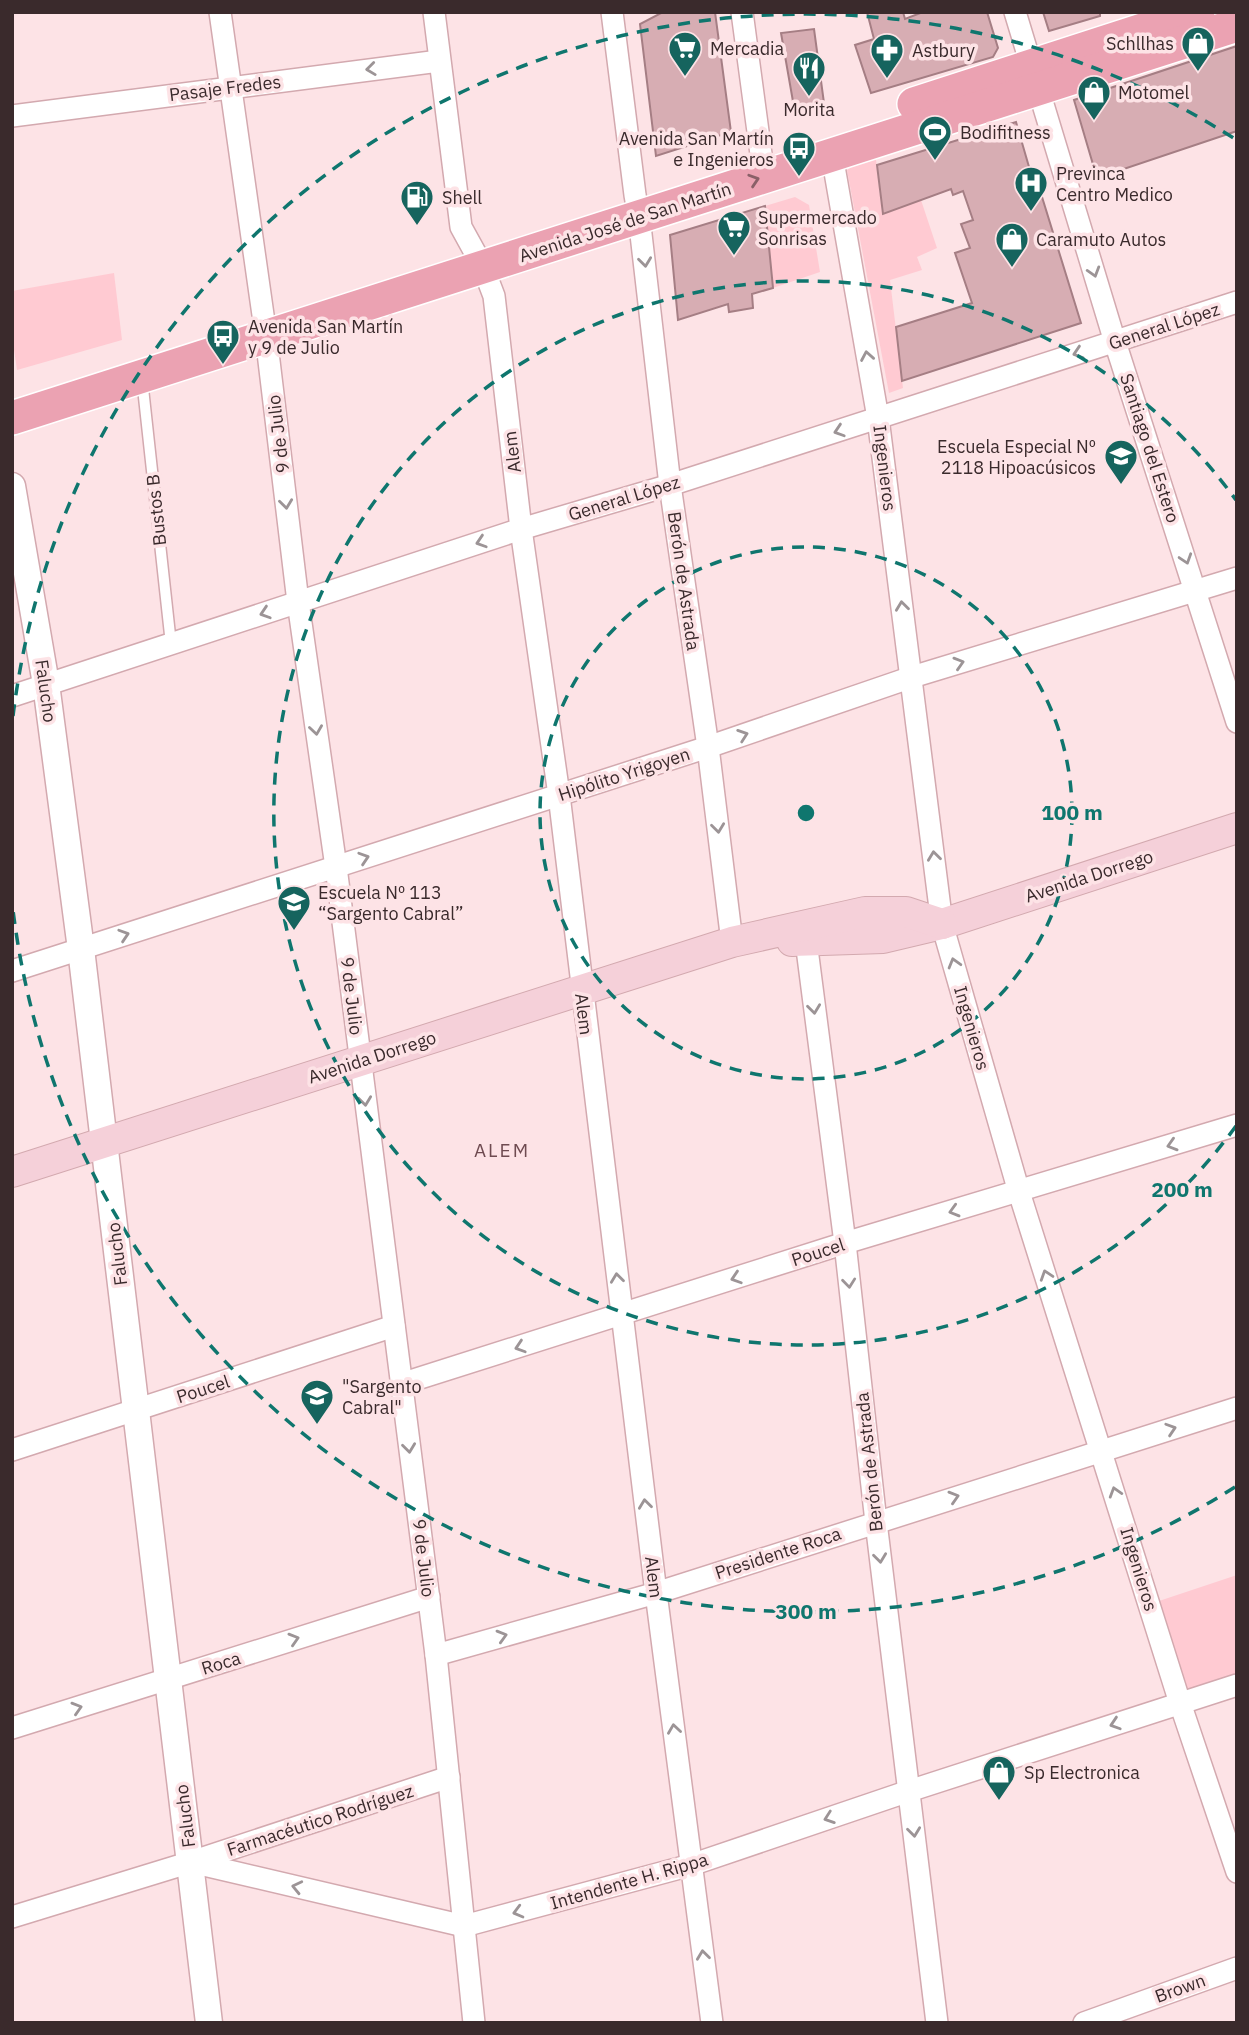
<svg xmlns="http://www.w3.org/2000/svg" width="1249" height="2035" font-family="'IBM Plex Sans',sans-serif">
  <style>
    .green { fill: #ffcad2 }
    .building { fill: #d7adb3; stroke: #a57e84; stroke-width: 2 }
    .lines { fill: none; stroke-linecap: round; stroke-linejoin: round }
    .service-casing { stroke: #d3a9af; stroke-width: 13 }
    .minor-casing { stroke: #d3a9af; stroke-width: 24 }
    .tertiary-casing { stroke: #d3a9af; stroke-width: 29 }
    .secondary-casing { stroke: #d3a9af; stroke-width: 32 }
    .primary-casing { stroke: #fff; stroke-width: 36 }
    .service { stroke: #fff; stroke-width: 10 }
    .minor { stroke: #fff; stroke-width: 21 }
    .tertiary { stroke: #fff; stroke-width: 26 }
    .secondary { stroke: #f5d0d9; stroke-width: 30 }
    .primary { stroke: #eba2b2; stroke-width: 33 }
    .oneway { stroke: #9c9496 }
    .oneway2 { stroke: #8a6068 }
    .ring { fill: none; stroke: #0f766e; stroke-width: 3.5; stroke-dasharray: 12 9 }
    .labels { text-anchor: middle; dominant-baseline: central; stroke-width: 7; stroke-linejoin: round; paint-order: stroke }
    .poi-label { font-size: 18px; fill: #3a2a2c; stroke: #fde3e6; text-anchor: start }
    .street-label { font-size: 18px; fill: #3a2a2c; stroke: #fde3e6 }
    .neighbourhood-label { font-size: 19px; letter-spacing: 2px; fill: #6f4b51; stroke: #fde3e6 }
    .centre { fill: #0f766e; stroke: #fde3e6; stroke-width: 3.5 }
    .ring-label { font-size: 21px; text-anchor: middle; font-weight: bold; fill: #0f766e; stroke: #fde3e6; stroke-width: 7; stroke-linejoin: round; paint-order: stroke }
  </style>
  <rect width="100%" height="100%" fill="#fde3e6"/>
  <!-- green -->
  <g class="green">
    <path d="M 875,151 L 882,213 L 921,200 L 937,248 L 917,257 L 922,270 L 890,280 L 903,388 L 889,393 L 847,170 Z"/>
    <path d="M 795,197 L 809,205 L 820,272 L 773,288 L 765,206 Z"/>
    <path d="M 114,273 L 122,340 L 17,370 L 12,336 L 12,291 Z"/>
    <path d="M 1237,1575 L 1237,1685 L 1180,1703 L 1150,1604 Z"/>
  </g>
  <!-- building -->
  <g class="building">
    <path d="M 663,12 L 715,12 L 731,132 L 656,156 L 640,24 Z"/>
    <path d="M 867,12 L 903,12 L 905,19 L 923,12 L 987,12 L 998,48 L 993,57 L 871,93 L 855,45 L 874,39 Z"/>
    <path d="M 1043,12 L 1100,12 L 1100,16 L 1049,31 Z"/>
    <path d="M 814,29 L 824,103 L 795,113 L 781,33 Z"/>
    <path d="M 1237,46 L 1237,131 L 1097,178 L 1074,100 Z"/>
    <path d="M 1016,122 L 1038,198 L 1042,197 L 1081,323 L 902,381 L 896,327 L 972,303 L 955,253 L 970,248 L 961,224 L 973,220 L 963,191 L 953,195 L 951,189 L 883,214 L 877,165 Z"/>
    <path d="M 765,206 L 773,288 L 752,294 L 753,308 L 729,312 L 728,304 L 678,320 L 670,235 Z"/>
  </g>
  <g class="lines">
    <defs>
      <path id="service" d="M 142,379 L 171,644"/>
      <g id="minor">
        <path d="M 220,12 L 266,336 L 298,602 L 336,867 L 436,1655 L 474,2023"/>
        <path d="M 434,12 L 461,227 L 483,267 L 494,296 L 521,529 L 559,795 L 656,1593 L 712,2023"/>
        <path d="M 612,12 L 635,195 L 639,217 L 670,485 L 708,747 L 732,942"/>
        <path d="M 742,12 L 761,154"/>
        <path d="M 1015,12 L 1115,342 L 1237,722"/>
        <path d="M 12,116 L 439,61"/>
        <path d="M 832,155 L 878,418 L 942,924 L 1019,1192 L 1180,1703 L 1237,1872"/>
        <path d="M 12,696 L 521,529 L 670,485 L 1237,302"/>
        <path d="M 817,933 L 806,941 L 845,1243 L 876,1522 L 937,2023"/>
        <path d="M 12,971 L 708,747 L 912,677 L 1237,578"/>
        <path d="M 401,1384 L 845,1243 L 1237,1125"/>
        <path d="M 12,1450 L 394,1326"/>
        <path d="M 436,1655 L 656,1593 L 1237,1408"/>
        <path d="M 12,1728 L 429,1597"/>
        <path d="M 191,1862 L 464,1926 L 691,1865 L 909,1791 L 1237,1685"/>
        <path d="M 12,1917 L 191,1862 L 449,1777"/>
        <path d="M 1084,2023 L 1237,1968"/>
      </g>
      <path id="tertiary" d="M 12,486 L 46,684 L 81,949 L 209,2023"/>
      <g id="secondary">
        <path d="M 792,941 L 883,938 L 942,924 L 1237,828"/>
        <path d="M 12,1172 L 732,942 L 865,912 L 906,912 L 942,924"/>
      </g>
      <g id="primary">
        <path d="M 914,104 L 1198,12"/>
        <path d="M 12,418 L 1237,25"/>
      </g>
    </defs>
    <!-- service casing -->
    <use href="#service" class="service-casing"/>
    <!-- minor casing -->
    <use href="#minor" class="minor-casing"/>
    <!-- tertiary casing -->
    <use href="#tertiary" class="tertiary-casing"/>
    <!-- secondary casing -->
    <use href="#secondary" class="secondary-casing"/>
    <!-- primary casing -->
    <use href="#primary" class="primary-casing"/>
    <!-- service -->
    <use href="#service" class="service"/>
    <!-- minor -->
    <use href="#minor" class="minor"/>
    <!-- tertiary -->
    <use href="#tertiary" class="tertiary"/>
    <!-- secondary -->
    <use href="#secondary" class="secondary"/>
    <!-- primary -->
    <use href="#primary" class="primary"/>
  </g>
  <!-- one-way arrows -->
  <defs><path id="oneway-chevron" d="M-2-3.5L2.5 0L-2 3.5" fill="none" stroke-width="1.6" stroke-linecap="round" stroke-linejoin="round" transform="scale(1.75)"/></defs>
  <g class="oneway">
    <use href="#oneway-chevron" transform="translate(371 69) rotate(173)"/>
    <use href="#oneway-chevron" transform="translate(645 262) rotate(83)"/>
    <use href="#oneway-chevron" transform="translate(1094 272) rotate(73)"/>
    <use href="#oneway-chevron" transform="translate(1078 353) rotate(162)"/>
    <use href="#oneway-chevron" transform="translate(867 356) rotate(-100)"/>
    <use href="#oneway-chevron" transform="translate(839 431) rotate(162)"/>
    <use href="#oneway-chevron" transform="translate(286 504) rotate(83)"/>
    <use href="#oneway-chevron" transform="translate(481 542) rotate(162)"/>
    <use href="#oneway-chevron" transform="translate(1186 559) rotate(72)"/>
    <use href="#oneway-chevron" transform="translate(902 606) rotate(-97)"/>
    <use href="#oneway-chevron" transform="translate(265 613) rotate(162)"/>
    <use href="#oneway-chevron" transform="translate(959 663) rotate(-17)"/>
    <use href="#oneway-chevron" transform="translate(316 730) rotate(82)"/>
    <use href="#oneway-chevron" transform="translate(743 735) rotate(-19)"/>
    <use href="#oneway-chevron" transform="translate(718 828) rotate(83)"/>
    <use href="#oneway-chevron" transform="translate(934 856) rotate(-97)"/>
    <use href="#oneway-chevron" transform="translate(364 858) rotate(-18)"/>
    <use href="#oneway-chevron" transform="translate(124 935) rotate(-18)"/>
    <use href="#oneway-chevron" transform="translate(954 963) rotate(-106)"/>
    <use href="#oneway-chevron" transform="translate(814 1009) rotate(83)"/>
    <use href="#oneway-chevron" transform="translate(365 1101) rotate(83)"/>
    <use href="#oneway-chevron" transform="translate(1172 1145) rotate(163)"/>
    <use href="#oneway-chevron" transform="translate(954 1211) rotate(164)"/>
    <use href="#oneway-chevron" transform="translate(1046 1275) rotate(-108)"/>
    <use href="#oneway-chevron" transform="translate(617 1278) rotate(-97)"/>
    <use href="#oneway-chevron" transform="translate(736 1278) rotate(162)"/>
    <use href="#oneway-chevron" transform="translate(849 1283) rotate(84)"/>
    <use href="#oneway-chevron" transform="translate(520 1347) rotate(162)"/>
    <use href="#oneway-chevron" transform="translate(1171 1429) rotate(-18)"/>
    <use href="#oneway-chevron" transform="translate(409 1448) rotate(83)"/>
    <use href="#oneway-chevron" transform="translate(1115 1492) rotate(-107)"/>
    <use href="#oneway-chevron" transform="translate(954 1497) rotate(-17)"/>
    <use href="#oneway-chevron" transform="translate(645 1504) rotate(-97)"/>
    <use href="#oneway-chevron" transform="translate(880 1558) rotate(83)"/>
    <use href="#oneway-chevron" transform="translate(502 1636) rotate(-16)"/>
    <use href="#oneway-chevron" transform="translate(294 1639) rotate(-17)"/>
    <use href="#oneway-chevron" transform="translate(77 1708) rotate(-17)"/>
    <use href="#oneway-chevron" transform="translate(1115 1724) rotate(162)"/>
    <use href="#oneway-chevron" transform="translate(674 1729) rotate(-98)"/>
    <use href="#oneway-chevron" transform="translate(829 1818) rotate(161)"/>
    <use href="#oneway-chevron" transform="translate(914 1832) rotate(83)"/>
    <use href="#oneway-chevron" transform="translate(297 1887) rotate(-167)"/>
    <use href="#oneway-chevron" transform="translate(518 1912) rotate(165)"/>
    <use href="#oneway-chevron" transform="translate(703 1955) rotate(-97)"/>
  </g>
  <use class="oneway2" href="#oneway-chevron" transform="translate(754 180) rotate(-18)"/>
  <!-- distance rings -->
  <g class="ring">
    <circle cx="806" cy="813" r="266"/>
    <path d="M1236 1126A532 532 0 1 1 1236 500"/>
    <path d="M1235 1487A799 799 0 0 1 13 910M13 716A799 799 0 0 1 1235 139"/>
  </g>
  <!-- icons -->
  <defs>
    <symbol id="shop-pin" viewBox="-11 -11 22 30"><path d="M0 17L-7.5 6A9.5 9.5 0 1 1 7.5 6Z" fill="#16645e" stroke="#fde3e6"/><path d="M-5-2.5h2.3a2.7 3.5 0 0 1 5.4 0H5L5.5 6h-11ZM-1.5-2.5h3a1.5 2.3 0 0 0-3 0Z" fill="#fff"/></symbol>
    <symbol id="supermarket-pin" viewBox="-11 -11 22 30"><path d="M0 17L-7.5 6A9.5 9.5 0 1 1 7.5 6Z" fill="#16645e" stroke="#fde3e6"/><path d="M-6-5.5h2.5l.6 2H6L4.5 2H-2.5L-4.4-4H-6ZM-1.5 3.2a1.3 1.3 0 1 0 .1 0ZM3 3.2a1.3 1.3 0 1 0 .1 0Z" fill="#fff"/></symbol>
    <symbol id="pharmacy-pin" viewBox="-11 -11 22 30"><path d="M0 17L-7.5 6A9.5 9.5 0 1 1 7.5 6Z" fill="#16645e" stroke="#fde3e6"/><path d="M-2-6h4v4h4v4h-4v4h-4v-4h-4v-4h4Z" fill="#fff"/></symbol>
    <symbol id="restaurant-pin" viewBox="-11 -11 22 30"><path d="M0 17L-7.5 6A9.5 9.5 0 1 1 7.5 6Z" fill="#16645e" stroke="#fde3e6"/><path d="M-5-6h1v4h1v-4h1v4h1v-4h1v5L-1.5 .5V6h-2V.5L-5-1ZM5-6V6H3V1.5H1.5Q1.5-4 5-6Z" fill="#fff"/></symbol>
    <symbol id="stadium-pin" viewBox="-11 -11 22 30"><path d="M0 17L-7.5 6A9.5 9.5 0 1 1 7.5 6Z" fill="#16645e" stroke="#fde3e6"/><path d="M0-5a6.5 5 0 1 0 0 10a6.5 5 0 1 0 0-10ZM-3.5-1.8h7v3.6h-7Z" fill="#fff"/></symbol>
    <symbol id="bus-pin" viewBox="-11 -11 22 30"><path d="M0 17L-7.5 6A9.5 9.5 0 1 1 7.5 6Z" fill="#16645e" stroke="#fde3e6"/><path d="M-5-6H5V4H4V6H2V4H-2V6H-4V4H-5ZM-3.5-4V0h7V-4ZM-3.5 1.2v1.5H-2V1.2ZM2 1.2v1.5H3.5V1.2Z" fill="#fff"/></symbol>
    <symbol id="hospital-pin" viewBox="-11 -11 22 30"><path d="M0 17L-7.5 6A9.5 9.5 0 1 1 7.5 6Z" fill="#16645e" stroke="#fde3e6"/><path d="M-5-5h3v3.5h4V-5h3V5h-3V1.5h-4V5h-3Z" fill="#fff"/></symbol>
    <symbol id="fuel-pin" viewBox="-11 -11 22 30"><path d="M0 17L-7.5 6A9.5 9.5 0 1 1 7.5 6Z" fill="#16645e" stroke="#fde3e6"/><path d="M-5.5-6h7V0h2V4h1.3V-2.5L3-4.5l.8-.8L6-3V5H2.5V1h-1V6h-7ZM-4.2-4.7v3.2H.2V-4.7Z" fill="#fff"/></symbol>
    <symbol id="school-pin" viewBox="-11 -11 22 30"><path d="M0 17L-7.5 6A9.5 9.5 0 1 1 7.5 6Z" fill="#16645e" stroke="#fde3e6"/><path d="M0-5L7-2L0 1L-7-2ZM-4 1L0 2.5L4 1V4Q0 6-4 4Z" fill="#fff"/></symbol>
  </defs>
  <g fill-rule="evenodd">
    <use href="#shop-pin" x="1179" y="24" width="38" height="52"/>
    <use href="#supermarket-pin" x="666" y="29" width="38" height="52"/>
    <use href="#pharmacy-pin" x="868" y="31" width="38" height="52"/>
    <use href="#restaurant-pin" x="790" y="49" width="38" height="52"/>
    <use href="#shop-pin" x="1075" y="73" width="38" height="52"/>
    <use href="#stadium-pin" x="916" y="113" width="38" height="52"/>
    <use href="#bus-pin" x="780" y="129" width="38" height="52"/>
    <use href="#hospital-pin" x="1012" y="164" width="38" height="52"/>
    <use href="#fuel-pin" x="398" y="178" width="38" height="52"/>
    <use href="#supermarket-pin" x="715" y="208" width="38" height="52"/>
    <use href="#shop-pin" x="993" y="220" width="38" height="52"/>
    <use href="#bus-pin" x="204" y="317" width="38" height="52"/>
    <use href="#school-pin" x="1102" y="437" width="38" height="52"/>
    <use href="#school-pin" x="275" y="883" width="38" height="52"/>
    <use href="#school-pin" x="298" y="1377" width="38" height="52"/>
    <use href="#shop-pin" x="980" y="1753" width="38" height="52"/>
  </g>
  <g class="labels">
    <!-- poi labels -->
    <g class="poi-label">
      <text x="1174" y="43" text-anchor="end">Schllhas</text>
      <text x="710" y="48">Mercadia</text>
      <text x="912" y="50">Astbury</text>
      <text x="1118" y="92">Motomel</text>
      <text x="809" y="109" text-anchor="middle">Morita</text>
      <text x="960" y="132">Bodifitness</text>
      <text x="774" y="138" text-anchor="end">Avenida San Martín<tspan x="774" dy="21">e Ingenieros</tspan></text>
      <text x="1056" y="173">Previnca<tspan x="1056" dy="21">Centro Medico</tspan></text>
      <text x="442" y="197">Shell</text>
      <text x="758" y="217">Supermercado<tspan x="758" dy="21">Sonrisas</tspan></text>
      <text x="1036" y="239">Caramuto Autos</text>
      <text x="248" y="326">Avenida San Martín<tspan x="248" dy="21">y 9 de Julio</tspan></text>
      <text x="1096" y="446" text-anchor="end">Escuela Especial Nº<tspan x="1096" dy="21">2118 Hipoacúsicos</tspan></text>
      <text x="318" y="892">Escuela Nº 113<tspan x="318" dy="21">“Sargento Cabral”</tspan></text>
      <text x="342" y="1386">"Sargento<tspan x="342" dy="21">Cabral"</tspan></text>
      <text x="1024" y="1772">Sp Electronica</text>
    </g>
    <!-- street labels -->
    <g class="street-label">
      <text transform="translate(225 88) rotate(-7)">Pasaje Fredes</text>
      <text transform="translate(625 222) rotate(-18)">Avenida José de San Martín</text>
      <text transform="translate(1164 326) rotate(-18)">General López</text>
      <text transform="translate(278 434) rotate(-97)">9 de Julio</text>
      <text transform="translate(1150 448) rotate(72)">Santiago del Estero</text>
      <text transform="translate(512 452) rotate(-97)">Alem</text>
      <text transform="translate(885 468) rotate(83)">Ingenieros</text>
      <text transform="translate(624 498) rotate(-17)">General López</text>
      <text transform="translate(156 510) rotate(-96)">Bustos B</text>
      <text transform="translate(684 581) rotate(82)">Berón de Astrada</text>
      <text transform="translate(46 691) rotate(82)">Falucho</text>
      <text transform="translate(624 774) rotate(-18)">Hipólito Yrigoyen</text>
      <text transform="translate(1089 876) rotate(-18)">Avenida Dorrego</text>
      <text transform="translate(352 996) rotate(83)">9 de Julio</text>
      <text transform="translate(584 1014) rotate(83)">Alem</text>
      <text transform="translate(972 1028) rotate(74)">Ingenieros</text>
      <text transform="translate(372 1057) rotate(-18)">Avenida Dorrego</text>
      <text transform="translate(818 1252) rotate(-18)">Poucel</text>
      <text transform="translate(117 1254) rotate(-97)">Falucho</text>
      <text transform="translate(203 1389) rotate(-18)">Poucel</text>
      <text transform="translate(869 1462) rotate(-96)">Berón de Astrada</text>
      <text transform="translate(778 1553) rotate(-18)">Presidente Roca</text>
      <text transform="translate(424 1558) rotate(83)">9 de Julio</text>
      <text transform="translate(1139 1569) rotate(73)">Ingenieros</text>
      <text transform="translate(654 1577) rotate(83)">Alem</text>
      <text transform="translate(221 1663) rotate(-17)">Roca</text>
      <text transform="translate(185 1816) rotate(-97)">Falucho</text>
      <text transform="translate(320 1820) rotate(-18)">Farmacéutico Rodríguez</text>
      <text transform="translate(629 1881) rotate(-16)">Intendente H. Rippa</text>
      <text transform="translate(1180 1988) rotate(-20)">Brown</text>
    </g>
    <!-- neighbourhood labels -->
    <g class="neighbourhood-label">
      <text x="502" y="1150">ALEM</text>
    </g>
  </g>
  <circle cx="806" cy="813" r="10" class="centre"/>
  <g class="ring-label">
    <text x="1072" y="820">100 m</text>
    <text x="1182" y="1197">200 m</text>
    <text x="806" y="1619">300 m</text>
  </g>
  <!-- border -->
  <rect width="1249" height="2035" fill="none" stroke="#3a2a2c" stroke-width="28"/>
</svg>
